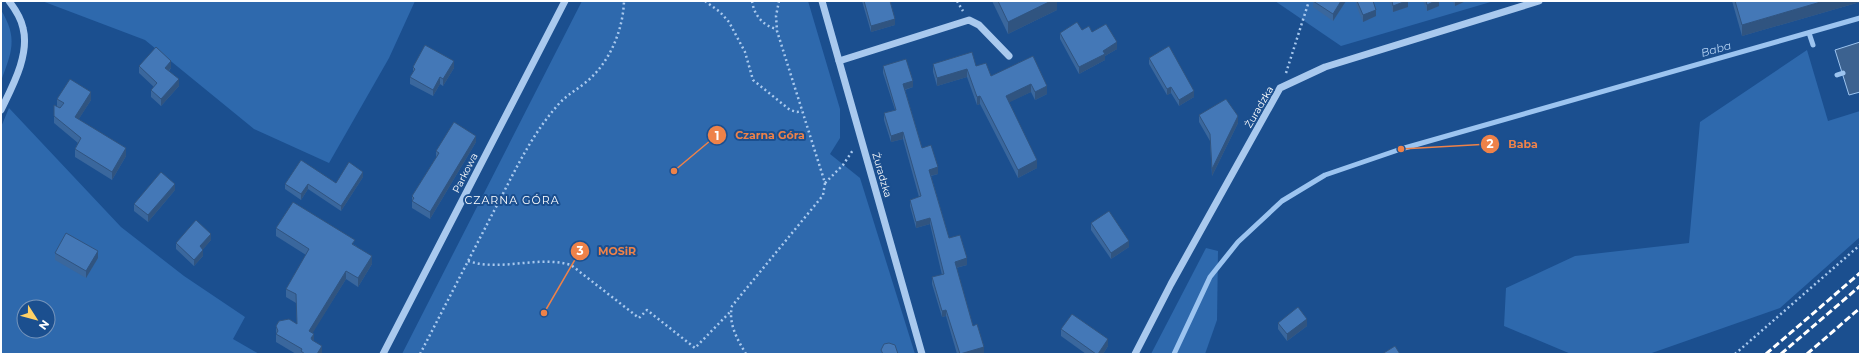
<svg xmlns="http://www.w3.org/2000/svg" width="1861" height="355" font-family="Montserrat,sans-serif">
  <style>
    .green { fill: #2e69ad; fill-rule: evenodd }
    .water { fill: #3c6290; stroke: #9cc4f0 }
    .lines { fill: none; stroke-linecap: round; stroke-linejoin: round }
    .stream { stroke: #9cc4f0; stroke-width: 5 }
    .path { stroke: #a9c9ee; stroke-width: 2.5; stroke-dasharray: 2 3; stroke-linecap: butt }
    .minor { stroke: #a9c9ee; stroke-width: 7 }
    .rail { stroke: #fff; stroke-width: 3; stroke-dasharray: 7 3; stroke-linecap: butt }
    .wall { fill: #3a679d }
    .shaded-wall { fill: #305480 }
    .building { fill: #4478b7; stroke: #305480 }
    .labels { text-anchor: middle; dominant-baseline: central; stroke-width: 4; stroke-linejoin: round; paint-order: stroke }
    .street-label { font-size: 10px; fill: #fff; stroke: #1b4f8f }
    .water-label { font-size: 11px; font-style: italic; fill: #b5d3f5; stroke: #1b4f8f }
    .neighbourhood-label { font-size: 11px; letter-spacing: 1px; fill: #fff; stroke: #1b4f8f }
    .leader { fill: none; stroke: #ee8249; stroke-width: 1.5 }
    .callout-dot { fill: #ee8249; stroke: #1b4f8f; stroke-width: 1.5 }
    .mark-label { font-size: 12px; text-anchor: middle; font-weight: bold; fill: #fff }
    .callout-label { font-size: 11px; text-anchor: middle; font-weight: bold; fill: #ee8249; stroke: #1b4f8f; stroke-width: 4; stroke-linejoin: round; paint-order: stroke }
  </style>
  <rect width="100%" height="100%" fill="#1b4f8f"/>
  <!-- green -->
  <g class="green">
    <path d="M 42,1 L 415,1 L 389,58 L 329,163 L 254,129 L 145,40 Z"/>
    <path d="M 582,1 L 808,1 L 840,109 L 840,138 L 830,154 L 860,178 L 915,354 L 402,354 Z"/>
    <path d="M 1275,1 L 1494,1 L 1341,46 Z"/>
    <path d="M 1,10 C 18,38 12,52 1,81 Z"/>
    <path d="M 1807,50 L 1828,121 L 1860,111 L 1860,237 L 1780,308 L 1649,354 L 1571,354 L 1504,326 L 1506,288 L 1575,256 L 1689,243 L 1700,122 Z"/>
    <path d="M 9,108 L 121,227 L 184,276 L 245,317 L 233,339 L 259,354 L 1,354 L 1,127 ZM 24,307 L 48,307 L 48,331 L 24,331 Z"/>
    <path d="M 1206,248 L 1218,251 L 1217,320 L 1205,354 L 1151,354 Z"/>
  </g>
  <!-- water -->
  <path class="water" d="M 1860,42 L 1860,92 L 1849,95 L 1835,50 Z"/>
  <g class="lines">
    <!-- stream -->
    <g class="stream">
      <path d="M 1809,33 L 1813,45"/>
      <path d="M 1837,75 L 1843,73"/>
      <path d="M 1174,354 L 1210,277 L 1238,242 L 1282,201 L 1325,175 L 1401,149 L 1860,18"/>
    </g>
    <!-- path -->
    <g class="path">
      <path d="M 705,1 L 720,12 L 729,22 L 745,52 L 753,80 L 790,110 L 797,112 L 802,111"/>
      <path d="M 752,1 C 754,15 763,26 777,29"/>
      <path d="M 957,1 L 963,11"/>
      <path d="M 1286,73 L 1309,1"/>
      <path d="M 825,183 L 843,165 L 853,150"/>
      <path d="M 468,261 C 502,272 537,255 571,265 L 639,318 L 647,310 L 695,348 L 730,312"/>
      <path d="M 420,354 C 445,306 470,257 495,209 C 514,173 530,137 557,106 C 565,96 575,91 585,83 C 609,64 623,31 624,1"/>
      <path d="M 746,354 C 737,339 728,323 732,306 L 820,199 L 823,195 L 825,183 L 777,31 L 776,16 L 779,1"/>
      <path d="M 1735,354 L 1860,245"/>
    </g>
    <!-- minor -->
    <g class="minor">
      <path d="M 822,1 L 922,354"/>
      <path d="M 839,61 L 969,20 L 979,25 L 1009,56"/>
      <path d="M 1,110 C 12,87 30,55 23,28 C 21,18 15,9 9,1"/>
      <path d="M 383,354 L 565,1"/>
      <path d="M 1135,354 L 1171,284 L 1280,88 L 1325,67 L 1539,1"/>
    </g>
    <!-- rail -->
    <g class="rail">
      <path d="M 1766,354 L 1860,273"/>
      <path d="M 1781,354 L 1860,286"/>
      <path d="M 1807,354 L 1860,308"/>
    </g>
  </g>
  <!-- wall -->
  <g class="wall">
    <path d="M 862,1 L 890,1 L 895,25 L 871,32 Z"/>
    <path d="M 992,1 L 1057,1 L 1057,10 L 1008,34 Z"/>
    <path d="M 1313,1 L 1346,1 L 1333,21 L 1313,7 Z"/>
    <path d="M 1356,1 L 1373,1 L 1376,16 L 1363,22 L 1356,5 Z"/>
    <path d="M 1389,1 L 1408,1 L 1408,7 L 1393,12 Z"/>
    <path d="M 1423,1 L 1439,1 L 1439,6 L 1427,11 Z"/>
    <path d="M 1452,1 L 1466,1 L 1455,6 Z"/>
    <path d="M 1732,1 L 1860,1 L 1860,2 L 1742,36 Z"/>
    <path d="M 1082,30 L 1092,32 L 1117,49 L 1105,56 L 1105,60 L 1079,74 L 1060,39 L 1060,33 Z"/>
    <path d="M 1033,56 L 1047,94 L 1035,100 L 1031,92 L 1009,102 L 1037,168 L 1018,178 L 980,104 L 977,105 L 967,77 L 937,86 L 933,72 L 933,64 L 976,66 L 991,76 Z"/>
    <path d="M 1149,58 L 1194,97 L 1179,106 L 1171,93 L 1167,95 L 1149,64 Z"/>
    <path d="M 139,66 L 171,68 L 169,71 L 179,86 L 161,106 L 151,97 L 151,90 L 154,87 L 139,73 Z"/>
    <path d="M 883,66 L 913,87 L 905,90 L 922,148 L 938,174 L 931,176 L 949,238 L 967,265 L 956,268 L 973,326 L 984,353 L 981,354 L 957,354 L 946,316 L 942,317 L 932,284 L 932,277 L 942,275 L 930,224 L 916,228 L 910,206 L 910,200 L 919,197 L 903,139 L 891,142 L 884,120 L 884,113 L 895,110 L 883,73 Z"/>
    <path d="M 413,67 L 454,68 L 443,86 L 440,84 L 433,96 L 410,84 L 410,77 L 413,73 Z"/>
    <path d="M 57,99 L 91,100 L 78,120 L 126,156 L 112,180 L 75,157 L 75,149 L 78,143 L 54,123 L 54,105 L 57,107 Z"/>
    <path d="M 1199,115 L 1238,123 L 1212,176 L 1210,141 L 1199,122 Z"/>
    <path d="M 476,142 L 430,219 L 412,208 L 412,196 L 436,158 L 436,151 Z"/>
    <path d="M 363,177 L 341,211 L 308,189 L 301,200 L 285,189 L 285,184 L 336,183 Z"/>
    <path d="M 175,190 L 148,222 L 134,211 L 134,204 Z"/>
    <path d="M 1091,223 L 1129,247 L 1111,259 L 1091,230 Z"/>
    <path d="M 276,228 L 355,245 L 372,264 L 358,287 L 346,279 L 312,333 L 314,341 L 322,354 L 296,354 L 276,342 L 276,326 L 297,324 L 296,303 L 286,297 L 286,289 L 306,255 L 276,236 Z"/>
    <path d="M 211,240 L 203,249 L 203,256 L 194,266 L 176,249 L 176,243 Z"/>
    <path d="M 55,253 L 98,258 L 86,278 L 55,260 Z"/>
    <path d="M 1278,323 L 1307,326 L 1287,341 L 1278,329 Z"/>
    <path d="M 1061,329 L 1108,346 L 1103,354 L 1086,354 L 1061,336 Z"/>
  </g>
  <!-- shaded-wall -->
  <g class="shaded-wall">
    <path d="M 1051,1 L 1057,1 L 1057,10 L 1008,34 L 1008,22 Z"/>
    <path d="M 1341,1 L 1346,1 L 1333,21 L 1333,14 Z"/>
    <path d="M 1406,1 L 1408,1 L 1408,7 L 1393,12 L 1393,6 Z"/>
    <path d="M 1435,1 L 1439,1 L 1439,6 L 1427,11 L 1427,5 Z"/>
    <path d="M 1455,1 L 1466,1 L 1455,6 Z"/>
    <path d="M 1824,1 L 1860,1 L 1860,2 L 1742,36 L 1742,25 Z"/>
    <path d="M 1376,10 L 1376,16 L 1363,22 L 1363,15 Z"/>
    <path d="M 895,19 L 895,25 L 871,32 L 871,26 Z"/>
    <path d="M 1117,42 L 1117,49 L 1105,56 L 1105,60 L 1079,74 L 1079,67 L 1103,51 Z"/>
    <path d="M 171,61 L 171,68 L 165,74 L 165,68 Z"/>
    <path d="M 454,61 L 454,68 L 443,86 L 443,79 Z"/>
    <path d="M 967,69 L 967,77 L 937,86 L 937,78 Z"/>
    <path d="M 440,77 L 440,84 L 433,96 L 433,90 Z"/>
    <path d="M 179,79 L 179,86 L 161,106 L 161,99 Z"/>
    <path d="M 913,81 L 913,87 L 903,90 L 903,84 Z"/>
    <path d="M 1031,84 L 1031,92 L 1006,104 L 1006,96 Z"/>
    <path d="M 1047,86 L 1047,94 L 1035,100 L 1035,92 Z"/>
    <path d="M 1171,87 L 1171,93 L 1167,95 L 1167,89 Z"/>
    <path d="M 1194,91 L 1194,97 L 1179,106 L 1179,100 Z"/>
    <path d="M 91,92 L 91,100 L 75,125 L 75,117 Z"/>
    <path d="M 980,96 L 980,104 L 977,105 L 977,97 Z"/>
    <path d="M 1238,116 L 1238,123 L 1212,176 L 1212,169 Z"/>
    <path d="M 903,132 L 903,139 L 891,142 L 891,136 Z"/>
    <path d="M 476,136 L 476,142 L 430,219 L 430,212 Z"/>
    <path d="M 126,148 L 126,156 L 112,180 L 112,172 Z"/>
    <path d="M 1037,160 L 1037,168 L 1018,178 L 1018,170 Z"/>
    <path d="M 938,167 L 938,174 L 929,176 L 929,170 Z"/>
    <path d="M 363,172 L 363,177 L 341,211 L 341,206 Z"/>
    <path d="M 175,184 L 175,190 L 148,222 L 148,215 Z"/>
    <path d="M 308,184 L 308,189 L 301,200 L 301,194 Z"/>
    <path d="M 930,218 L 930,224 L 916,228 L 916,222 Z"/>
    <path d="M 211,234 L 211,240 L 200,253 L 200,246 Z"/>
    <path d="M 1129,241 L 1129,247 L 1111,259 L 1111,253 Z"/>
    <path d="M 203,250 L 203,256 L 194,266 L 194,260 Z"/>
    <path d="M 98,251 L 98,258 L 86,278 L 86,271 Z"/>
    <path d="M 372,256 L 372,264 L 358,287 L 358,278 Z"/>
    <path d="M 967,258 L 967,265 L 955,268 L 955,262 Z"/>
    <path d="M 346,271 L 346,279 L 309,339 L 309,331 Z"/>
    <path d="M 946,310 L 946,316 L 942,317 L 942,311 Z"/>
    <path d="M 1307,319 L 1307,326 L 1287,341 L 1287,334 Z"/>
    <path d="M 314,334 L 314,342 L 311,338 Z"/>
    <path d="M 1108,339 L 1108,346 L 1103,354 L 1098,354 Z"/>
    <path d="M 322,346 L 322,354 L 317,354 Z"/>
    <path d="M 984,347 L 984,353 L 981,354 L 960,354 Z"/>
  </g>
  <!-- building -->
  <g class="building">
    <path d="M 864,1 L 890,1 L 895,19 L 871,26 Z"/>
    <path d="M 998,1 L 1051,1 L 1008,22 Z"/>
    <path d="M 1313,1 L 1341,1 L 1333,14 Z"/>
    <path d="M 1357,1 L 1373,1 L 1376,10 L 1363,15 Z"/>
    <path d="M 1392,1 L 1406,1 L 1393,6 Z"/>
    <path d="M 1426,1 L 1435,1 L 1427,5 Z"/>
    <path d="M 1735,1 L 1824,1 L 1742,25 Z"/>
    <path d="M 1077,22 L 1082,30 L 1089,26 L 1092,32 L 1106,24 L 1117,42 L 1103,51 L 1105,54 L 1079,67 L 1060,33 Z"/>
    <path d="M 425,45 L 454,61 L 443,79 L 440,77 L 433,90 L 410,77 L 415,69 L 413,67 Z"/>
    <path d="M 1169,46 L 1194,91 L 1179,100 L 1171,87 L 1167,89 L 1149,58 Z"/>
    <path d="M 156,47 L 171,61 L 165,68 L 179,79 L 161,99 L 151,90 L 157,83 L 139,66 Z"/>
    <path d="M 972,52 L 976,66 L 986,63 L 991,76 L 1033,56 L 1047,86 L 1035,92 L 1031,84 L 1006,96 L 1037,160 L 1018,170 L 980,96 L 977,97 L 967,69 L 937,78 L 933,64 Z"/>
    <path d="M 906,59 L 913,81 L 903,84 L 922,148 L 931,145 L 938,167 L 929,170 L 949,238 L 960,235 L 967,258 L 955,262 L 973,326 L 977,324 L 984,347 L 960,354 L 946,310 L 942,311 L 932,277 L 944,274 L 930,218 L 916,222 L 910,200 L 921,196 L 903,132 L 891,136 L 884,113 L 896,110 L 883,66 Z"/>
    <path d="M 70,79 L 91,92 L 75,117 L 126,148 L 112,172 L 75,149 L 81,138 L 54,116 L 54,105 L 60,108 L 64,103 L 57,99 Z"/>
    <path d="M 1226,99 L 1238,116 L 1212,169 L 1210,134 L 1199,115 Z"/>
    <path d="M 454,122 L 476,136 L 430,212 L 412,201 L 414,198 L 412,196 L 439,153 L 436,151 Z"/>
    <path d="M 301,160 L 336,183 L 349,162 L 363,172 L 341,206 L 308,184 L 301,194 L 285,184 Z"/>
    <path d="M 161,172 L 175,184 L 148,215 L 134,204 Z"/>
    <path d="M 293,202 L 355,240 L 352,244 L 372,256 L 358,278 L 346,271 L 309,331 L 314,334 L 311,338 L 312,340 L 322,346 L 317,354 L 305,354 L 301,351 L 302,349 L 276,334 L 278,331 L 276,326 L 279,321 L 289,319 L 297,324 L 296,294 L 286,289 L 309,249 L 276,228 Z"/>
    <path d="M 1109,211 L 1129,241 L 1111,253 L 1091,223 Z"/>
    <path d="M 196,220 L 211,234 L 200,246 L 203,250 L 194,260 L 176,243 Z"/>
    <path d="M 66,233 L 98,251 L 86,271 L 55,253 Z"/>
    <path d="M 1298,307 L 1307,319 L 1287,334 L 1278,323 Z"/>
    <path d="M 1072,314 L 1108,339 L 1098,354 L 1096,354 L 1061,329 Z"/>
    <path d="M 889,343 L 895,345 L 898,354 L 883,354 L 881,350 L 884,344 Z"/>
    <path d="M 1395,346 L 1400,354 L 1382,354 Z"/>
  </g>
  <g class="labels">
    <!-- street labels -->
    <g class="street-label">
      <text transform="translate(1259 107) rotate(-60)">Żuradzka</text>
      <text transform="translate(465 173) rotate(-63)">Parkowa</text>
      <text transform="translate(882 175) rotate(74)">Żuradzka</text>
    </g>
    <!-- water labels -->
    <g class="water-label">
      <text transform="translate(1716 49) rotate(-16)">Baba</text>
    </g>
    <!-- neighbourhood labels -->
    <g class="neighbourhood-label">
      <text x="512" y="200">CZARNA GÓRA</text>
    </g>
  </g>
  <!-- callouts -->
  <path class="leader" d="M674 171L717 135M1401 149L1490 144M544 313L580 251"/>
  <g class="callout-dot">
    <circle cx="674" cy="171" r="4"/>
    <circle cx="1401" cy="149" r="4"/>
    <circle cx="544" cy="313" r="4"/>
    <circle cx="717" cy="135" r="10"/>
    <circle cx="1490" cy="144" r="10"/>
    <circle cx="580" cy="251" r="10"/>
  </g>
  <g class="mark-label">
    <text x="717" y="140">1</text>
    <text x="1490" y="148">2</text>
    <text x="580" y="255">3</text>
  </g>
  <g class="callout-label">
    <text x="770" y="139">Czarna Góra</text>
    <text x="1523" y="148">Baba</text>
    <text x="617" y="255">MOSiR</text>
  </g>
  <!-- border -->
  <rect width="1861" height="355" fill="none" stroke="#ffffff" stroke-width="4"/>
  <!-- north arrow -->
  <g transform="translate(36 319) rotate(126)"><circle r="19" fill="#1b4f8f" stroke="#7695bc"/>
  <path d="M0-3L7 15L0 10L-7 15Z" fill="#ffd166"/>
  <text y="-6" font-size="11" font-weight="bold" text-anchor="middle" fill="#ffffff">N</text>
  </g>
</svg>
